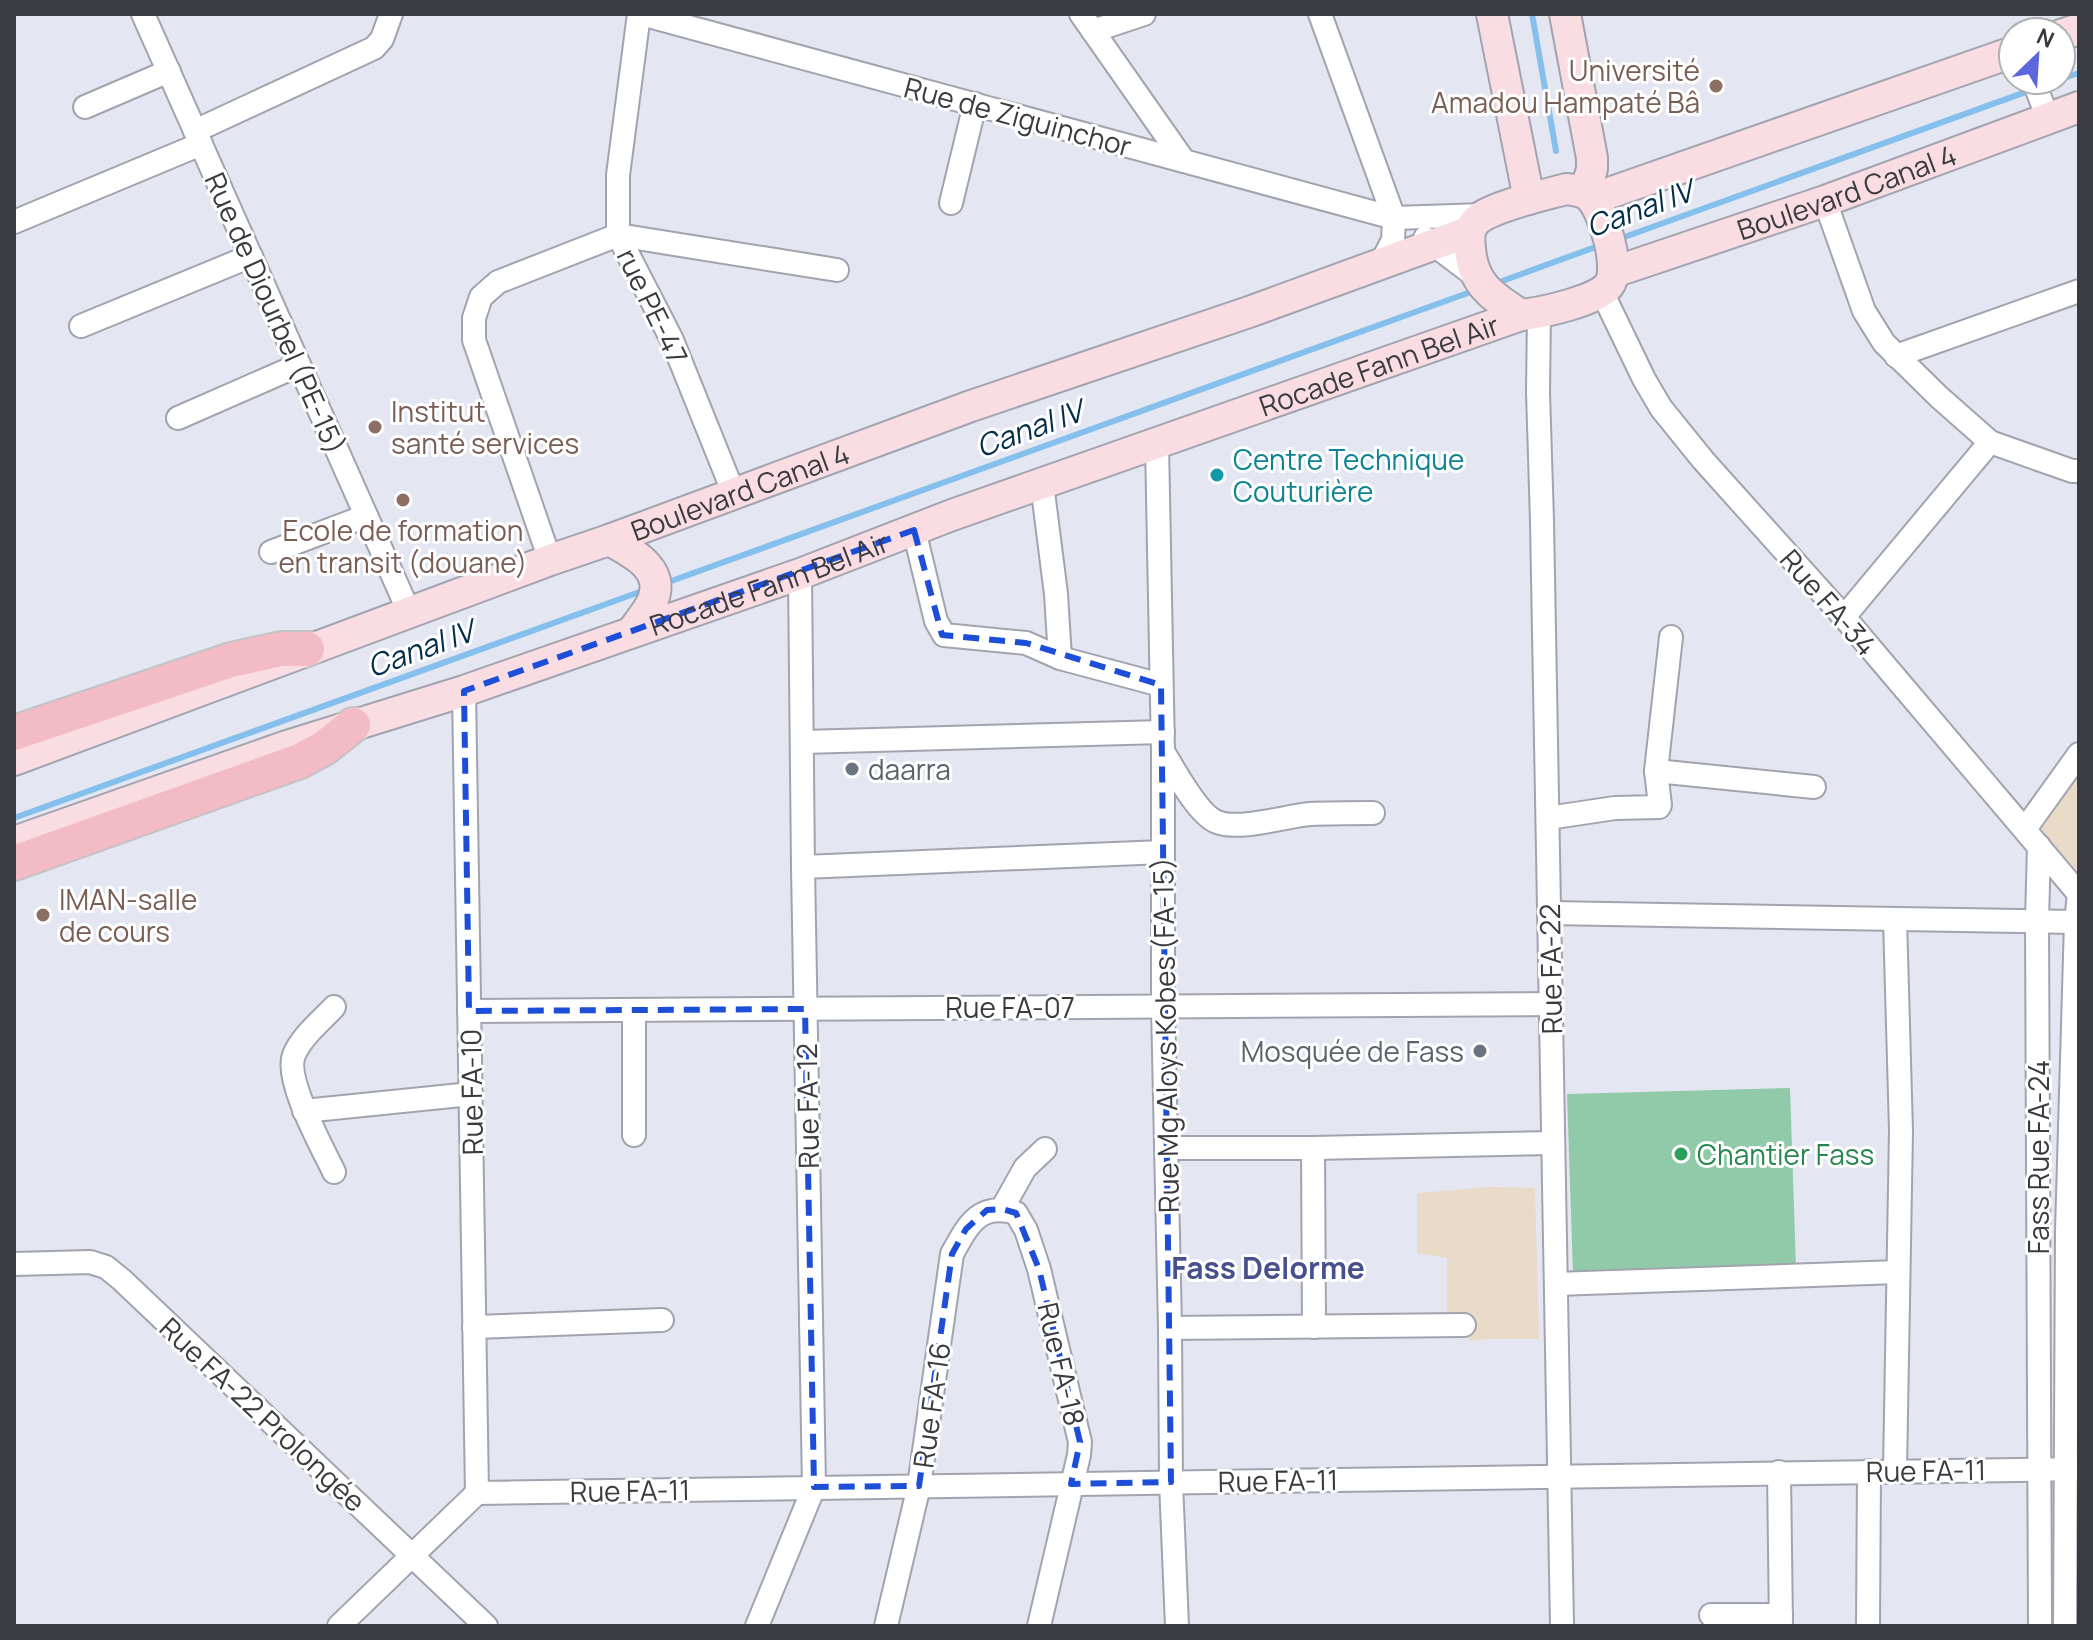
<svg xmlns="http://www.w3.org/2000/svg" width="2093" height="1640" font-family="Manrope,sans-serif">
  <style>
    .commercial { fill: #eadac8 }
    .green { fill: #91caa8 }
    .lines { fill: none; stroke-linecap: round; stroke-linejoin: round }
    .stream { stroke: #85c0ec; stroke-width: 6 }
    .street-casing { stroke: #a1a4af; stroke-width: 26 }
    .secondary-casing { stroke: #a1a4af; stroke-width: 34 }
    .primary-casing { stroke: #c4c4c6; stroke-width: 38 }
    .street { stroke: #fff; stroke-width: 22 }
    .secondary { stroke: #f9dde2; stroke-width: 30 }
    .primary { stroke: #f3bbc5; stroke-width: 34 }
    .marked { fill: none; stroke: #1d4ed8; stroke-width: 6; stroke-dasharray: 16 10; stroke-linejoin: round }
    .education-dot { fill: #8d6e63; stroke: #fff; stroke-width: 3 }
    .culture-dot { fill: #0f9aa8; stroke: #fff; stroke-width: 3 }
    .worship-dot { fill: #6b7280; stroke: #fff; stroke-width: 3 }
    .leisure-dot { fill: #2e9e5b; stroke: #fff; stroke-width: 3 }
    .labels { text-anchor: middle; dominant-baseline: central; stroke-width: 6; stroke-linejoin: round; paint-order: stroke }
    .education-label { font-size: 28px; fill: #785e54; stroke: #fff; text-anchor: start }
    .street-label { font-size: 28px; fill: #3a3b40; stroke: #fff }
    .culture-label { font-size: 28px; fill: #0d838f; stroke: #fff; text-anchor: start }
    .worship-label { font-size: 28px; fill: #5b616d; stroke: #fff; text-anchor: start }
    .leisure-label { font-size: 28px; fill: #27864d; stroke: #fff; text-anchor: start }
    .water-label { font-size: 30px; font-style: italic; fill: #002e4a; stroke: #fff }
    .neighbourhood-label { font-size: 30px; font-weight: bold; fill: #474f8d; stroke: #fff }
  </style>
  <rect width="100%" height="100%" fill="#e4e6f2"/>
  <!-- commercial -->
  <g class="commercial">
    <path d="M 2079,771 L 2079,873 L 2037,825 Z"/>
    <path d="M 1490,1187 L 1535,1188 L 1539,1339 L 1489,1339 L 1469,1341 L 1466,1317 L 1447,1316 L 1447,1258 L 1417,1253 L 1417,1193 Z"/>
  </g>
  <!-- green -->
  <path class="green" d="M 1790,1088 L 1796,1268 L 1573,1274 L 1567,1094 Z"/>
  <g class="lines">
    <!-- stream -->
    <g class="stream">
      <path d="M 1532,14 L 1556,151"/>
      <path d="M 2061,79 L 2079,73"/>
      <path d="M 1619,239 L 2059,80"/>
      <path d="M 1494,284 L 1601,245"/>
      <path d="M 663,584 L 1476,290"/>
      <path d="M 14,818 L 645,590"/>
    </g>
    <defs>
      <g id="street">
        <path d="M 143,14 L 409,612"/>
        <path d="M 639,14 L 618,175 L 618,235 L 672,340 L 734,494"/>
        <path d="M 641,14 L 1394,218 L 1484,215"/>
        <path d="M 1081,14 L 1184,161"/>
        <path d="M 1320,14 L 1394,218 L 1393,240 L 1380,265"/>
        <path d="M 1093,31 L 1144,14"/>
        <path d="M 2033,80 L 2048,118"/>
        <path d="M 85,107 L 169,71"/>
        <path d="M 195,131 L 374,48 L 382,39 L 391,14"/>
        <path d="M 1825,201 L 1864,311 L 1884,343 L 1939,397 L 1990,442 L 2072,471 L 2079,471"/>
        <path d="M 951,203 L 975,104"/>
        <path d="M 14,222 L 201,144"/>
        <path d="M 1425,238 L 1475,276"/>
        <path d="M 1602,292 L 1644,379 L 1661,408 L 1703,460 L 1844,617 L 2079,894"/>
        <path d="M 1539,313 L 1538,392 L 1542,521 L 1562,1626"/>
        <path d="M 81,326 L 251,256"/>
        <path d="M 1896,356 L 2079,291"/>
        <path d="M 178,418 L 299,365"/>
        <path d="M 1157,444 L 1163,752 L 1163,1006 L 1170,1328 L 1171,1482 L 1177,1626"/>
        <path d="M 1042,484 L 1056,594 L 1060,658"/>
        <path d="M 914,530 L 936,621 L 944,635 L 1026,643 L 1060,658 L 1161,685"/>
        <path d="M 271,552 L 366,516"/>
        <path d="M 550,560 L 474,340 L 474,318 L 481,297 L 498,282 L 618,235 L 837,270"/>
        <path d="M 1844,617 L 1990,442"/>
        <path d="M 464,691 L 477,1493"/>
        <path d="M 803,742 L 1163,732"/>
        <path d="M 1164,753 C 1175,771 1198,815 1217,822 C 1240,831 1286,816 1310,814 C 1331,813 1352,813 1373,813"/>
        <path d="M 1656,771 L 1814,787"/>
        <path d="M 1548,818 L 1615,808 L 1659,807 L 1660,805 L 1656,771 L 1671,637"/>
        <path d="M 2025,829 L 2079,754"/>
        <path d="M 2039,846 L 2037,921 L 2040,1626"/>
        <path d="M 803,867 L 1163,852"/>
        <path d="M 1549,913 L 2076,922"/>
        <path d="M 1895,919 L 1901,1131 L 1895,1470"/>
        <path d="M 634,1010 L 634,1135"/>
        <path d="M 469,1011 L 1551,1004"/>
        <path d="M 304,1111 L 471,1094"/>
        <path d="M 1166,1148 L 1313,1148 L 1553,1143"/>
        <path d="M 1313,1148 L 1314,1327"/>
        <path d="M 334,1172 C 322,1147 284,1079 294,1055 C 301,1037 321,1021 334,1007"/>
        <path d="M 1002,1209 L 1025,1168 L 1045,1149"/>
        <path d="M 14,1264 L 90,1262 L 106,1267 L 122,1280 L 486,1626"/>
        <path d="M 1556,1284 L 1898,1272"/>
        <path d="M 474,1327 L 662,1320"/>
        <path d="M 1170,1328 L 1464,1325"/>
        <path d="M 1779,1472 L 1781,1626"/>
        <path d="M 477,1493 L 2079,1469"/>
        <path d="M 1711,1615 L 1781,1615"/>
        <path d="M 339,1626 L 477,1493"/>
        <path d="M 757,1626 L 814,1487 L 803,867 L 800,574"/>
        <path d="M 886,1626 L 919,1486 L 952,1254 C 968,1225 979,1202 1016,1213 L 1026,1230 L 1039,1269 L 1080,1442 L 1079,1455 L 1039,1626"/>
        <path d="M 1868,1626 L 1869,1471"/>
        <path d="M 2065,1626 L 2067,1231 L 2076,922 L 2079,894"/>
      </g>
      <g id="secondary">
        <path d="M 1492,14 L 1529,199"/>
        <path d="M 1565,14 L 1592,158 L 1592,169 L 1585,193"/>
        <path d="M 2061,35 L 2079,29"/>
        <path d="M 1566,189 C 1575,190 1584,191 1590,197 C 1604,211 1621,269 1609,285 C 1597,301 1541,313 1521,315 C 1493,297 1473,285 1470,249 C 1469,237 1468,229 1477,220 C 1493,206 1545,195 1566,189 Z"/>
        <path d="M 1592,199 L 2013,52"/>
        <path id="s1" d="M 1614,272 L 1825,201 L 2079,107"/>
        <path d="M 609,540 C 635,554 669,571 650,606 C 645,615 638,623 632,632"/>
        <path id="s2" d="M 14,760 L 550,560 L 609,540 L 971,406 L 1249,312 L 1468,232"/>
        <path id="s3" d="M 14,842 L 287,746 L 464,691 L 800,574 L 952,515 L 1521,315"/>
      </g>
      <g id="primary">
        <path d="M 14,733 L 231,660 L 281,649 L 307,649"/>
        <path d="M 14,863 L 300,761 L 324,748 L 353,725"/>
      </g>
    </defs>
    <!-- street casing -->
    <use href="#street" class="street-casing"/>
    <!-- secondary casing -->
    <use href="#secondary" class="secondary-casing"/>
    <!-- primary casing -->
    <use href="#primary" class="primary-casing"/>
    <!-- street -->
    <use href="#street" class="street"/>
    <!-- secondary -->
    <use href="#secondary" class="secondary"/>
    <!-- primary -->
    <use href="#primary" class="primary"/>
  </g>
  <!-- marked area -->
  <path class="marked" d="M 914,530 L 942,635 L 1026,643 L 1161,685 L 1171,1482 L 1071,1484 L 1080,1442 L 1039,1269 L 1016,1213 L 1002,1209 L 987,1210 L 966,1229 L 952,1254 L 919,1486 L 814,1487 L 805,1009 L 469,1011 L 464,691 Z"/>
  <!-- markers -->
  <g class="education-dot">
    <circle cx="1716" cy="86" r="8"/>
    <circle cx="375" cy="427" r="8"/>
    <circle cx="403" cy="500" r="8"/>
    <circle cx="43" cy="915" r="8"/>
  </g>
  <circle class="culture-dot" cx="1217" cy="475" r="8"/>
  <g class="worship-dot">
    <circle cx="852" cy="769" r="8"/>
    <circle cx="1480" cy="1051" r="8"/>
  </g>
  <circle class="leisure-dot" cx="1681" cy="1154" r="8"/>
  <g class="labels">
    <!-- education labels -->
    <g class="education-label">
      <text x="1700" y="70" text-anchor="end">Université<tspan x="1700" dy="32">Amadou Hampaté Bâ</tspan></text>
      <text x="391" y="411">Institut<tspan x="391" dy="32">santé services</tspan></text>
      <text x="403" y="530" text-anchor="middle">Ecole de formation<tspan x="403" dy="32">en transit (douane)</tspan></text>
      <text x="59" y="899">IMAN-salle<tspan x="59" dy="32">de cours</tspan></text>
    </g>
    <!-- street labels -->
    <g class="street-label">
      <text transform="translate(1018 116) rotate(15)">Rue de Ziguinchor</text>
      <text stroke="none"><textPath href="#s1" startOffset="246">Boulevard Canal 4</textPath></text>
      <text transform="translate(653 306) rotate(64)">rue PE-47</text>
      <text transform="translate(276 313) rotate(66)">Rue de Diourbel (PE-15)</text>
      <text stroke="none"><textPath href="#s3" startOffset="1446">Rocade Fann Bel Air</textPath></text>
      <text stroke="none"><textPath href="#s2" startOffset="774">Boulevard Canal 4</textPath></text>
      <text stroke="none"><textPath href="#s3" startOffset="798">Rocade Fann Bel Air</textPath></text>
      <text transform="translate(1829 602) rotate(49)">Rue FA-34</text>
      <text transform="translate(1550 969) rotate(-91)">Rue FA-22</text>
      <text x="1010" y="1007">Rue FA-07</text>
      <text transform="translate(1165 1035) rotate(-91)">Rue Mg Aloys Kobes (FA-15)</text>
      <text transform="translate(471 1092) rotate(-91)">Rue FA-10</text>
      <text transform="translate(807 1106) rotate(-91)">Rue FA-12</text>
      <text transform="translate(2038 1157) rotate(-90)">Fass Rue FA-24</text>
      <text transform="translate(1062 1364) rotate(77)">Rue FA-18</text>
      <text transform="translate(931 1405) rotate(-82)">Rue FA-16</text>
      <text transform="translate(263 1414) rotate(43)">Rue FA-22 Prolongée</text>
      <text transform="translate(1926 1470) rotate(-1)">Rue FA-11</text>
      <text transform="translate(1278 1480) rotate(-1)">Rue FA-11</text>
      <text transform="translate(630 1490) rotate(-1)">Rue FA-11</text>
    </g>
    <!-- culture labels -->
    <g class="culture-label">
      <text x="1233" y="459">Centre Technique<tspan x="1233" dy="32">Couturière</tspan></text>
    </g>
    <!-- worship labels -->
    <g class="worship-label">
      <text x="868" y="769">daarra</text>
      <text x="1464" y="1051" text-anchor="end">Mosquée de Fass</text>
    </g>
    <!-- leisure labels -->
    <g class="leisure-label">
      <text x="1697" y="1154">Chantier Fass</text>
    </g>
    <!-- water labels -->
    <g class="water-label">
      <text transform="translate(1639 208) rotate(-20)">Canal IV</text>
      <text transform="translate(1029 428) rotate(-20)">Canal IV</text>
      <text transform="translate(420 648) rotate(-20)">Canal IV</text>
    </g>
    <!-- neighbourhood labels -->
    <g class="neighbourhood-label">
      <text x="1268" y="1267">Fass Delorme</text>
    </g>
  </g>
  <!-- border -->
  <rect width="2093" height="1640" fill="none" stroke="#3a3b40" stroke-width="32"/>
  <!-- north arrow -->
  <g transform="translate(2037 56) rotate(25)"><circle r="38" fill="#ffffff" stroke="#b0b1b3" stroke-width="2"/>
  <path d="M0-6L14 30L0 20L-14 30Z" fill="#5d66de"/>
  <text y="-12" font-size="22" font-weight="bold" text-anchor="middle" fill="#3a3b40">N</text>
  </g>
</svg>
